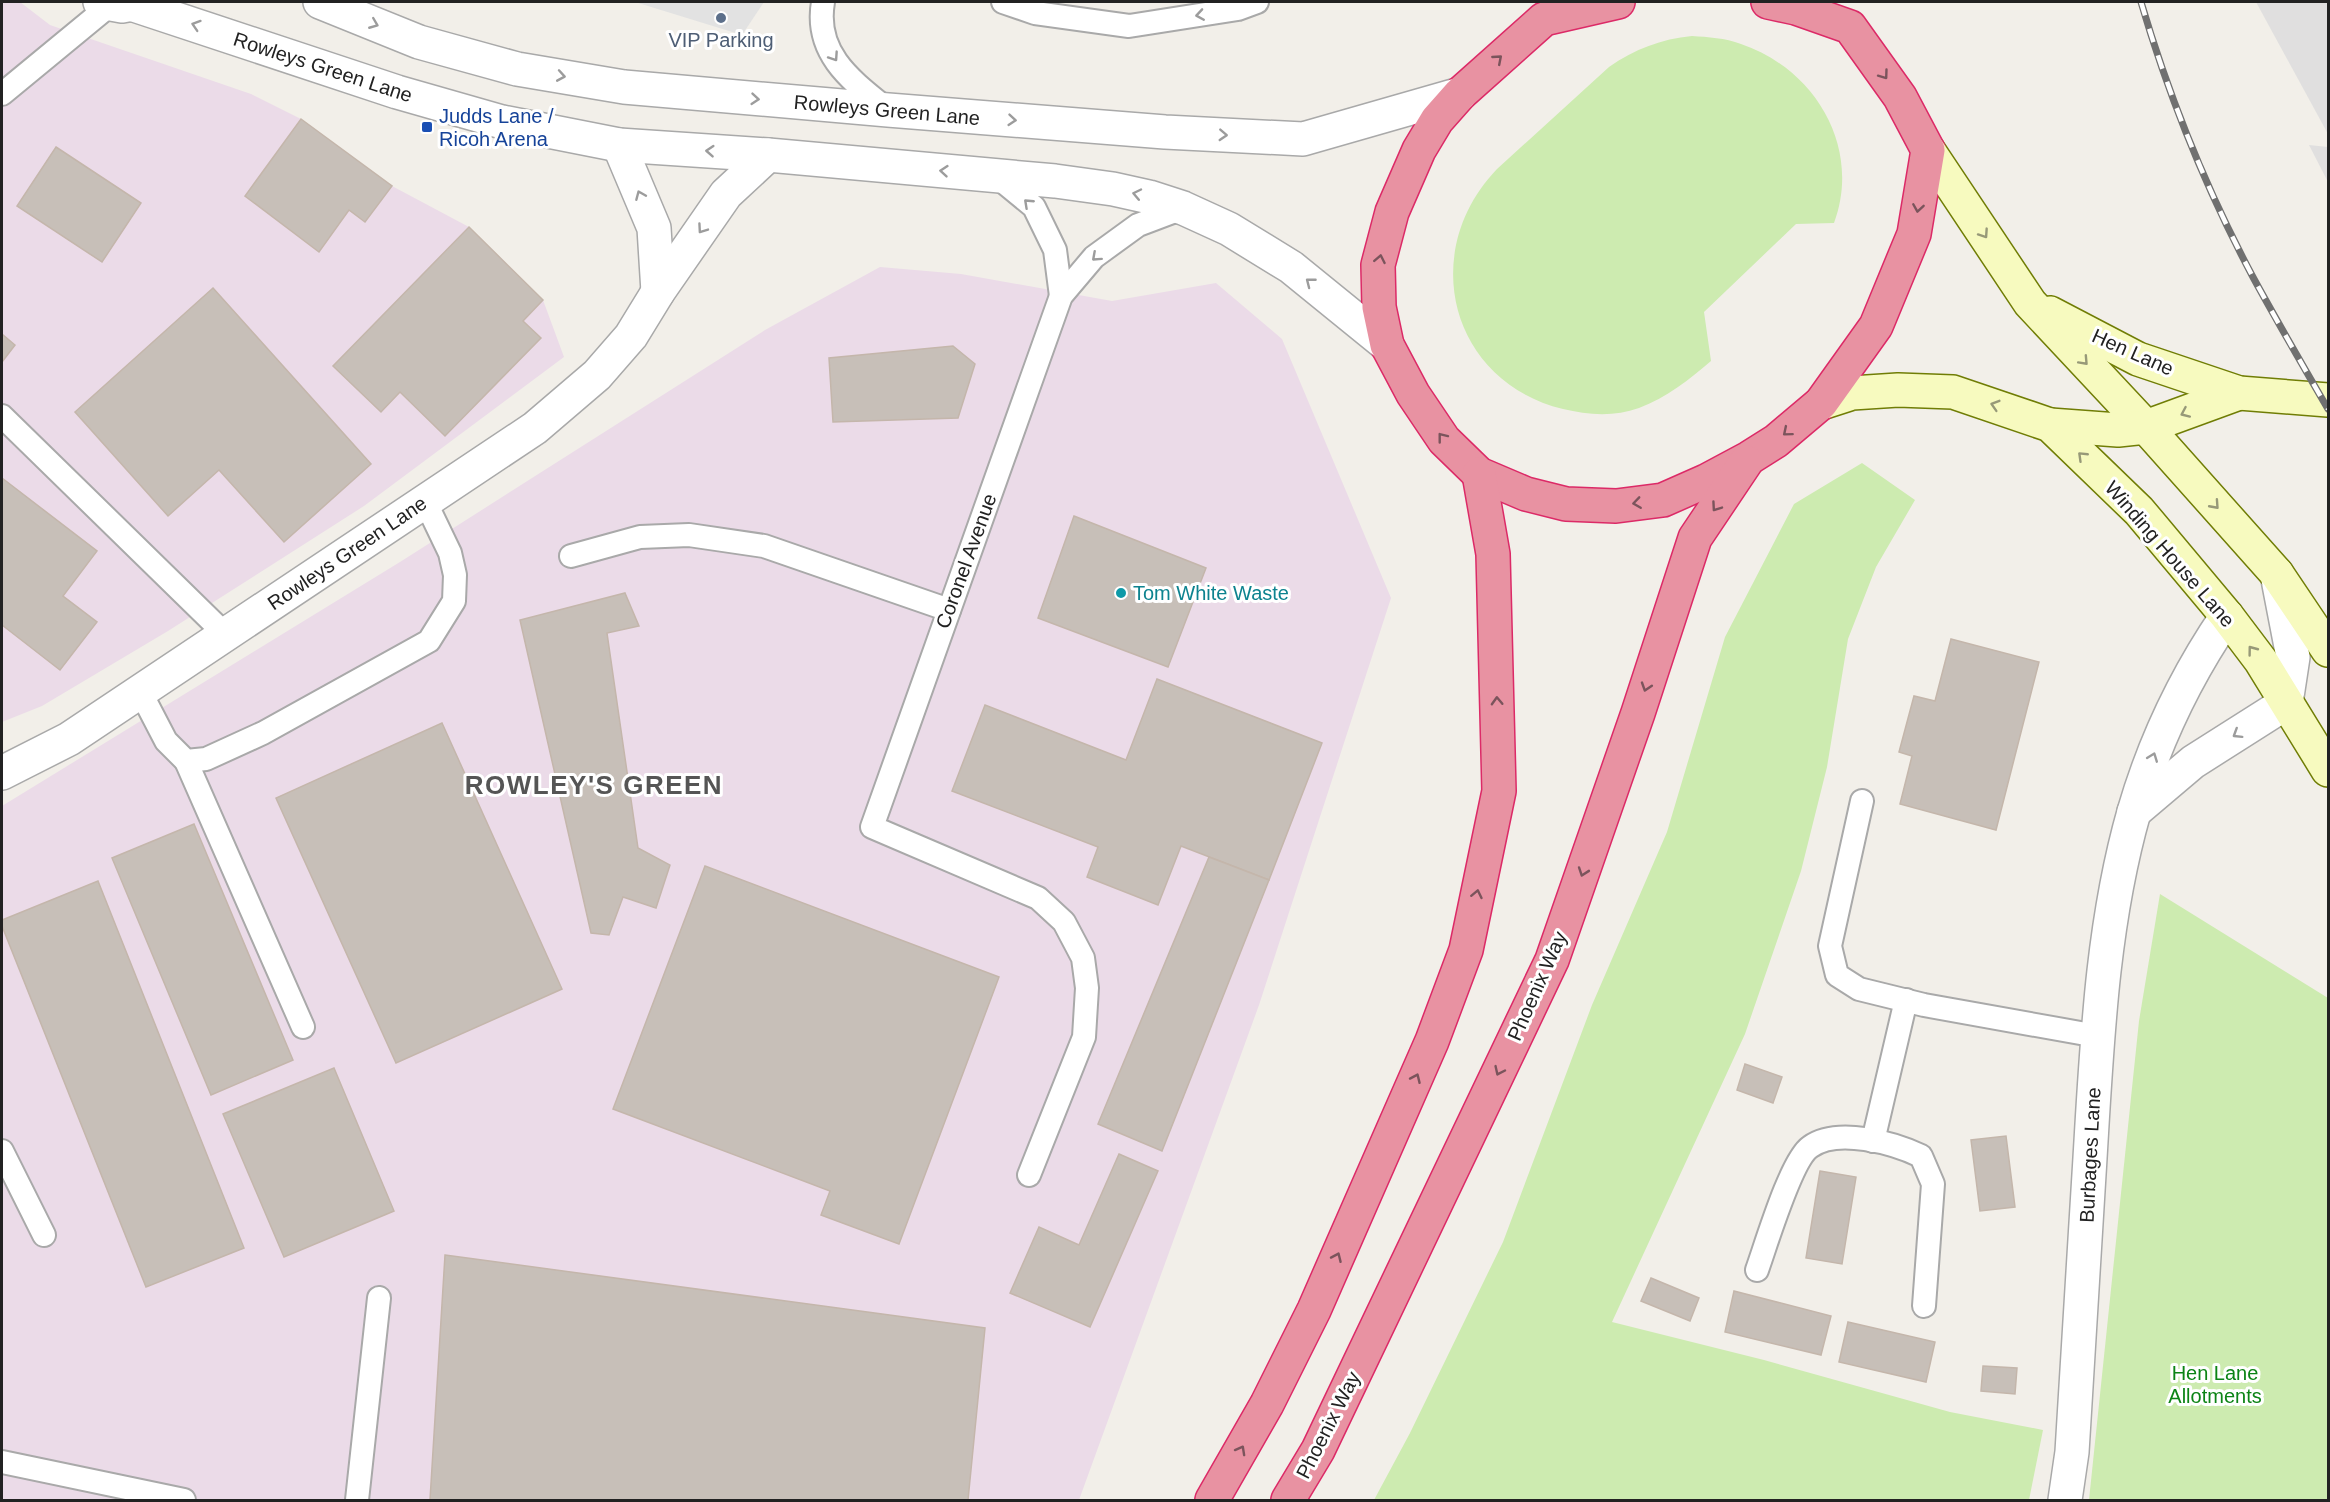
<svg xmlns="http://www.w3.org/2000/svg" width="2330" height="1502" font-family="Helvetica,sans-serif">
  <style>
    .residential { fill: #e0dfdf }
    .industrial { fill: #ebdbe8 }
    .grass { fill: #cdebb0 }
    .parking { fill: #e2e2e2 }
    .building { fill: #c7bfb8; stroke: #c4b6ab; stroke-width: 1.5 }
    .lines { fill: none; stroke-linecap: round; stroke-linejoin: round }
    .lane-casing { stroke: #a9a9a9; stroke-width: 26 }
    .street-casing { stroke: #a9a9a9; stroke-width: 36 }
    .secondary-casing { stroke: #707d05; stroke-width: 36 }
    .highway-casing { stroke: #dc2a67; stroke-width: 36 }
    .lane { stroke: #fff; stroke-width: 22 }
    .street { stroke: #fff; stroke-width: 33 }
    .secondary { stroke: #f7fabf; stroke-width: 33 }
    .highway { stroke: #e892a2; stroke-width: 33 }
    .rail-casing { stroke: #707070; stroke-width: 7 }
    .rail { stroke: #fff; stroke-width: 4.5; stroke-dasharray: 14; stroke-linecap: butt }
    .oneway { stroke: #9c9c9c }
    .oneway2 { stroke: #7b545c }
    .oneway3 { stroke: #979978 }
    .service-dot { fill: #5c6f8a; stroke: #fff; stroke-width: 2 }
    .transit-dot { fill: #1a4fb4; stroke: #fff; stroke-width: 2 }
    .culture-dot { fill: #0f9aa8; stroke: #fff; stroke-width: 2 }
    .labels { text-anchor: middle; dominant-baseline: central; stroke-width: 6; stroke-linejoin: round; paint-order: stroke }
    .service-label { font-size: 20px; fill: #4e5e75; stroke: #fff }
    .street-label { font-size: 20px; fill: #222; stroke: #fff }
    .transit-label { font-size: 20px; fill: #164399; stroke: #fff; text-anchor: start }
    .culture-label { font-size: 20px; fill: #0d838f; stroke: #fff; text-anchor: start }
    .park-label { font-size: 20px; fill: #0c8416; stroke: #fff }
    .district-label { font-size: 26px; font-weight: bold; letter-spacing: 1.5px; fill: #555; stroke: #fff }
  </style>
  <rect width="100%" height="100%" fill="#f2efe9"/>
  <!-- residential -->
  <g class="residential">
    <path d="M 2256,2 L 2328,2 L 2328,134 Z"/>
    <path d="M 2309,145 L 2328,147 L 2328,182 Z"/>
  </g>
  <!-- industrial -->
  <g class="industrial">
    <path d="M 2,2 L 20,2 L 50,25 L 251,94 L 301,119 L 392,186 L 469,227 L 543,300 L 564,357 L 364,506 L 168,631 L 42,706 L 2,722 Z"/>
    <path d="M 880,267 L 961,274 L 1112,301 L 1216,283 L 1282,339 L 1391,598 L 1259,1005 L 1079,1500 L 2,1500 L 2,806 L 400,562 L 765,330 Z"/>
  </g>
  <!-- grass -->
  <g class="grass">
    <path d="M 1692,36 C 1708,37 1725,38 1741,44 C 1815,69 1862,147 1834,223 L 1796,224 L 1704,312 L 1711,361 C 1690,379 1666,398 1639,408 C 1614,417 1588,415 1563,409 C 1449,381 1418,251 1497,169 L 1609,67 C 1635,49 1661,39 1692,36 Z"/>
    <path d="M 1862,463 L 1915,500 L 1876,567 L 1848,639 L 1827,767 L 1801,871 L 1745,1034 L 1612,1322 L 1764,1360 L 1950,1412 L 2043,1430 L 2029,1500 L 1374,1500 L 1410,1433 L 1503,1242 L 1592,1005 L 1667,832 L 1725,637 L 1794,504 Z"/>
    <path d="M 2160,894 L 2328,998 L 2328,1500 L 2089,1500 L 2139,1021 Z"/>
  </g>
  <!-- parking -->
  <path class="parking" d="M 635,2 L 764,2 L 742,35 Z"/>
  <!-- building -->
  <g class="building">
    <path d="M 301,119 L 392,186 L 365,222 L 349,210 L 319,252 L 245,196 Z"/>
    <path d="M 56,147 L 141,203 L 102,262 L 17,206 Z"/>
    <path d="M 469,227 L 543,300 L 523,321 L 541,338 L 445,436 L 400,392 L 381,412 L 333,366 Z"/>
    <path d="M 213,288 L 371,464 L 284,542 L 219,470 L 168,516 L 75,412 Z"/>
    <path d="M 2,334 L 15,345 L 2,362 Z"/>
    <path d="M 953,346 L 975,364 L 958,418 L 833,422 L 829,358 Z"/>
    <path d="M 2,478 L 97,551 L 63,596 L 97,622 L 60,670 L 2,625 Z"/>
    <path d="M 1074,516 L 1206,568 L 1168,667 L 1038,618 Z"/>
    <path d="M 625,593 L 639,626 L 607,633 L 638,848 L 670,865 L 656,908 L 623,897 L 609,935 L 591,933 L 520,620 Z"/>
    <path d="M 1951,639 L 2039,662 L 1996,830 L 1900,804 L 1912,756 L 1899,752 L 1914,696 L 1935,701 Z"/>
    <path d="M 1157,679 L 1322,743 L 1269,880 L 1181,846 L 1158,905 L 1087,877 L 1098,847 L 952,791 L 985,705 L 1126,760 Z"/>
    <path d="M 442,723 L 562,989 L 396,1063 L 276,798 Z"/>
    <path d="M 194,824 L 293,1060 L 211,1095 L 112,858 Z"/>
    <path d="M 1209,857 L 1269,880 L 1162,1151 L 1098,1124 Z"/>
    <path d="M 705,866 L 999,977 L 899,1244 L 821,1215 L 830,1191 L 613,1109 Z"/>
    <path d="M 98,881 L 244,1248 L 146,1287 L 2,926 L 2,920 Z"/>
    <path d="M 1745,1064 L 1782,1077 L 1773,1103 L 1737,1090 Z"/>
    <path d="M 334,1068 L 394,1211 L 284,1257 L 223,1114 Z"/>
    <path d="M 2006,1136 L 2015,1207 L 1980,1211 L 1971,1140 Z"/>
    <path d="M 1119,1154 L 1158,1171 L 1090,1327 L 1010,1293 L 1039,1227 L 1079,1245 Z"/>
    <path d="M 1820,1171 L 1856,1177 L 1842,1264 L 1806,1258 Z"/>
    <path d="M 445,1255 L 985,1328 L 968,1500 L 430,1500 Z"/>
    <path d="M 1651,1278 L 1699,1298 L 1690,1321 L 1641,1301 Z"/>
    <path d="M 1734,1291 L 1831,1316 L 1821,1355 L 1725,1332 Z"/>
    <path d="M 1848,1322 L 1935,1342 L 1926,1382 L 1839,1362 Z"/>
    <path d="M 1983,1366 L 2017,1368 L 2015,1394 L 1981,1391 Z"/>
  </g>
  <g class="lines">
    <defs>
      <g id="lane">
        <path d="M 823,2 C 814,54 852,81 888,110"/>
        <path d="M 1003,2 L 1035,13 L 1129,26 L 1238,9 L 1257,2"/>
        <path d="M 2,94 L 110,5"/>
        <path d="M 995,175 L 1034,207 L 1055,250 L 1061,296"/>
        <path d="M 2,416 L 225,634"/>
        <path d="M 571,556 L 640,537 L 689,535 L 764,546 L 949,610"/>
        <path d="M 140,691 L 166,741 L 186,761 L 206,759 L 263,733 L 429,641 L 454,601 L 455,575 L 450,553 L 425,501"/>
        <path d="M 186,761 L 303,1027"/>
        <path d="M 1862,801 L 1830,946 L 1837,975 L 1859,989 L 1924,1005 L 2097,1036"/>
        <path d="M 1873,1141 L 1906,1000"/>
        <path d="M 2,1151 L 44,1235"/>
        <path d="M 1029,1175 L 1084,1037 L 1087,988 L 1083,958 L 1064,922 L 1038,898 L 872,827 L 1061,296 L 1094,257 L 1138,225 L 1183,208"/>
        <path d="M 1757,1270 C 1766,1245 1791,1160 1810,1147 C 1837,1127 1894,1143 1921,1156 L 1933,1184 L 1924,1306"/>
        <path d="M 2,1462 L 184,1500"/>
        <path d="M 357,1500 L 379,1298"/>
      </g>
      <g id="street">
        <path d="M 100,2 L 122,6 L 143,2"/>
        <path d="M 320,2 L 419,42 L 517,69 L 624,87 L 888,110 L 1165,132 L 1303,139 L 1460,94"/>
        <path d="M 134,5 L 397,92 L 502,122 L 619,145 L 768,155 L 1055,181 L 1113,189 L 1149,197 L 1183,208 L 1229,229 L 1291,267 L 1387,345"/>
        <path d="M 619,145 L 654,228 L 658,292"/>
        <path d="M 2,773 L 69,739 L 535,428 L 597,375 L 631,336 L 658,292 L 726,194 L 768,155"/>
        <path d="M 2134,812 L 2193,762 L 2286,703 L 2293,657 L 2277,574"/>
        <path d="M 2065,1500 L 2072,1452 C 2078,1354 2084,1256 2090,1158 C 2097,1042 2102,924 2134,812 C 2154,743 2186,676 2227,616"/>
      </g>
      <g id="secondary">
        <path d="M 1928,150 L 2030,303 L 2146,427 L 2277,574 L 2328,650"/>
        <path d="M 2050,313 L 2138,359 L 2239,393 L 2328,400"/>
        <path d="M 1821,403 L 1852,393 L 1898,390 L 1953,392 L 2050,425 L 2139,511 L 2227,616 L 2261,661 L 2328,770"/>
        <path d="M 2050,425 L 2118,430 L 2146,427 L 2239,393"/>
      </g>
      <g id="highway">
        <path d="M 1618,2 L 1544,19 L 1460,94 L 1437,120 L 1419,150 L 1392,212 L 1378,265 L 1379,307 L 1387,345 L 1413,394 L 1444,440 L 1479,474 L 1526,494 L 1566,504 L 1616,506 L 1663,500 L 1706,481 L 1749,458 L 1776,441 L 1821,403 L 1876,326 L 1914,234 L 1928,150 L 1900,97 L 1850,27 L 1796,8 L 1768,2"/>
        <path d="M 1212,1500 L 1267,1404 L 1314,1310 L 1432,1041 L 1466,950 L 1499,791 L 1493,554 L 1479,474"/>
        <path d="M 1288,1500 L 1318,1450 L 1552,960 L 1638,713 L 1695,538 L 1746,462"/>
      </g>
    </defs>
    <!-- lane casing -->
    <use href="#lane" class="lane-casing"/>
    <!-- street casing -->
    <use href="#street" class="street-casing"/>
    <!-- secondary casing -->
    <use href="#secondary" class="secondary-casing"/>
    <!-- highway casing -->
    <use href="#highway" class="highway-casing"/>
    <!-- lane -->
    <use href="#lane" class="lane"/>
    <!-- street -->
    <use href="#street" class="street"/>
    <!-- secondary -->
    <use href="#secondary" class="secondary"/>
    <!-- highway -->
    <use href="#highway" class="highway"/>
    <defs>
      <path id="rail" d="M 2141,2 C 2169,97 2207,191 2254,279 C 2278,323 2303,366 2328,409"/>
    </defs>
    <!-- rail casing -->
    <use href="#rail" class="rail-casing"/>
    <!-- rail -->
    <use href="#rail" class="rail"/>
  </g>
  <!-- one-way arrows -->
  <defs><path id="oneway-chevron" d="M-2-3.5L2.5 0L-2 3.5" fill="none" stroke-width="1.6" stroke-linecap="round" stroke-linejoin="round" transform="scale(1.5)"/></defs>
  <g class="oneway">
    <use href="#oneway-chevron" transform="translate(1200 15) rotate(171)"/>
    <use href="#oneway-chevron" transform="translate(374 24) rotate(22)"/>
    <use href="#oneway-chevron" transform="translate(196 25) rotate(-162)"/>
    <use href="#oneway-chevron" transform="translate(834 57) rotate(56)"/>
    <use href="#oneway-chevron" transform="translate(561 76) rotate(10)"/>
    <use href="#oneway-chevron" transform="translate(755 99) rotate(5)"/>
    <use href="#oneway-chevron" transform="translate(1012 120) rotate(5)"/>
    <use href="#oneway-chevron" transform="translate(1223 135) rotate(3)"/>
    <use href="#oneway-chevron" transform="translate(710 151) rotate(-176)"/>
    <use href="#oneway-chevron" transform="translate(944 171) rotate(-175)"/>
    <use href="#oneway-chevron" transform="translate(1137 194) rotate(-168)"/>
    <use href="#oneway-chevron" transform="translate(640 195) rotate(-113)"/>
    <use href="#oneway-chevron" transform="translate(1028 203) rotate(-137)"/>
    <use href="#oneway-chevron" transform="translate(702 229) rotate(125)"/>
    <use href="#oneway-chevron" transform="translate(1096 257) rotate(138)"/>
    <use href="#oneway-chevron" transform="translate(1310 282) rotate(-142)"/>
    <use href="#oneway-chevron" transform="translate(2237 734) rotate(148)"/>
    <use href="#oneway-chevron" transform="translate(2153 757) rotate(-69)"/>
  </g>
  <g class="oneway2">
    <use href="#oneway-chevron" transform="translate(1498 59) rotate(-41)"/>
    <use href="#oneway-chevron" transform="translate(1884 75) rotate(54)"/>
    <use href="#oneway-chevron" transform="translate(1918 208) rotate(99)"/>
    <use href="#oneway-chevron" transform="translate(1380 259) rotate(-79)"/>
    <use href="#oneway-chevron" transform="translate(1787 432) rotate(140)"/>
    <use href="#oneway-chevron" transform="translate(1442 437) rotate(-128)"/>
    <use href="#oneway-chevron" transform="translate(1637 503) rotate(172)"/>
    <use href="#oneway-chevron" transform="translate(1716 507) rotate(125)"/>
    <use href="#oneway-chevron" transform="translate(1646 687) rotate(108)"/>
    <use href="#oneway-chevron" transform="translate(1497 701) rotate(-92)"/>
    <use href="#oneway-chevron" transform="translate(1583 872) rotate(109)"/>
    <use href="#oneway-chevron" transform="translate(1477 894) rotate(-78)"/>
    <use href="#oneway-chevron" transform="translate(1499 1071) rotate(115)"/>
    <use href="#oneway-chevron" transform="translate(1416 1078) rotate(-66)"/>
    <use href="#oneway-chevron" transform="translate(1337 1257) rotate(-66)"/>
    <use href="#oneway-chevron" transform="translate(1241 1450) rotate(-61)"/>
  </g>
  <g class="oneway3">
    <use href="#oneway-chevron" transform="translate(1984 234) rotate(56)"/>
    <use href="#oneway-chevron" transform="translate(2084 361) rotate(47)"/>
    <use href="#oneway-chevron" transform="translate(1995 405) rotate(-163)"/>
    <use href="#oneway-chevron" transform="translate(2185 413) rotate(156)"/>
    <use href="#oneway-chevron" transform="translate(2082 456) rotate(-136)"/>
    <use href="#oneway-chevron" transform="translate(2215 505) rotate(48)"/>
    <use href="#oneway-chevron" transform="translate(2252 650) rotate(-127)"/>
  </g>
  <!-- markers -->
  <circle class="service-dot" cx="721" cy="18" r="6"/>
  <rect class="transit-dot" x="421" y="121" width="12" height="12" rx="3"/>
  <circle class="culture-dot" cx="1121" cy="593" r="6"/>
  <g class="labels">
    <!-- service labels -->
    <g class="service-label">
      <text x="721" y="40">VIP Parking</text>
    </g>
    <!-- street labels -->
    <g class="street-label">
      <text transform="translate(323 67) rotate(18)">Rowleys Green Lane</text>
      <text transform="translate(887 110) rotate(5)">Rowleys Green Lane</text>
      <text transform="translate(2133 352) rotate(24)">Hen Lane</text>
      <text transform="translate(347 553) rotate(-34)">Rowleys Green Lane</text>
      <text transform="translate(2170 554) rotate(49)">Winding House Lane</text>
      <text transform="translate(966 561) rotate(-70)">Coronel Avenue</text>
      <text transform="translate(1537 986) rotate(-66)">Phoenix Way</text>
      <text transform="translate(2090 1155) rotate(-87)">Burbages Lane</text>
      <text transform="translate(1328 1425) rotate(-63)">Phoenix Way</text>
    </g>
    <!-- transit labels -->
    <g class="transit-label">
      <text x="439" y="116">Judds Lane /<tspan x="439" dy="23">Ricoh Arena</tspan></text>
    </g>
    <!-- culture labels -->
    <g class="culture-label">
      <text x="1133" y="593">Tom White Waste</text>
    </g>
    <!-- park labels -->
    <g class="park-label">
      <text x="2215" y="1373">Hen Lane<tspan x="2215" dy="23">Allotments</tspan></text>
    </g>
    <!-- district labels -->
    <g class="district-label">
      <text x="594" y="785">ROWLEY'S GREEN</text>
    </g>
  </g>
  <!-- border -->
  <rect width="2330" height="1502" fill="none" stroke="#222222" stroke-width="6"/>
</svg>
